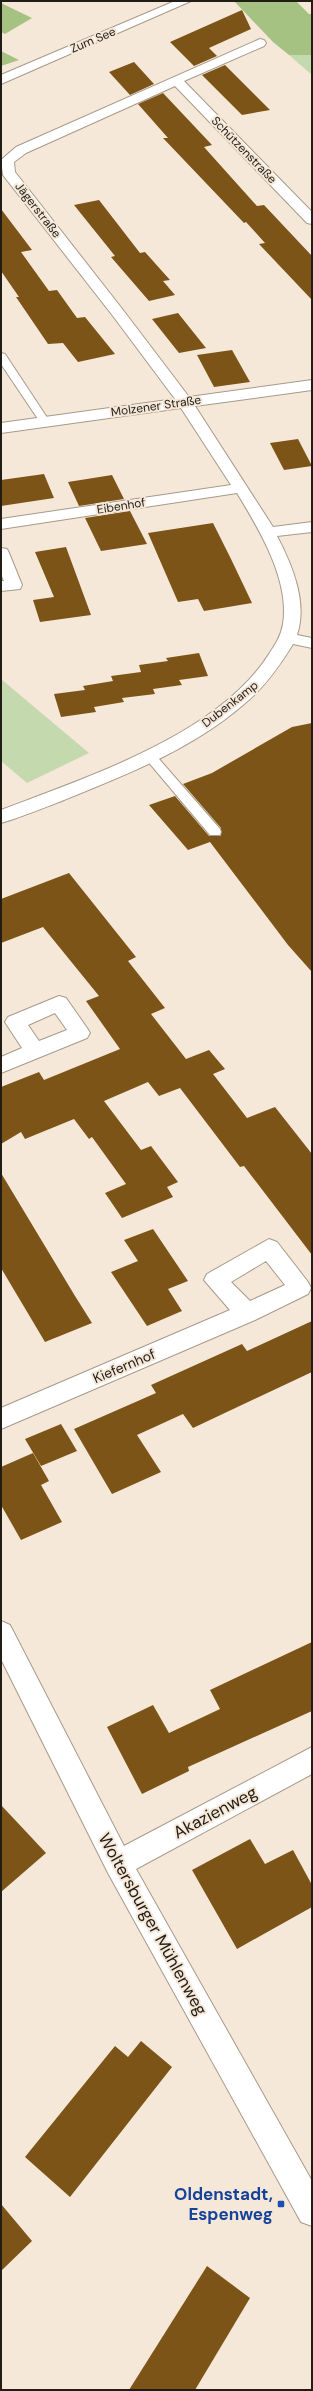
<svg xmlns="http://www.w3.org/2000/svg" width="313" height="2391" font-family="'DM Sans',sans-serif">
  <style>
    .green { fill: #c5d9ae }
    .forest { fill: #a6c283 }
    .building { fill: #7c5417 }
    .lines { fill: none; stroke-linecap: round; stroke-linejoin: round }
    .service-casing { stroke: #a69a8a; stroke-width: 2 }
    .minor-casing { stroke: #a69a8a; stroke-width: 2 }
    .service { fill: #fff; fill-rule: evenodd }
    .minor { fill: #fff; fill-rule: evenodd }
    .transit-dot { fill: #1a4fb4; stroke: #f6e8d8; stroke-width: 1.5 }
    .labels { text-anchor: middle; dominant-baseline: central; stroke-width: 4; stroke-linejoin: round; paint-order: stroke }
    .far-street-label { font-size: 12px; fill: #211c16; stroke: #f6e8d8 }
    .street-label { font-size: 14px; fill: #211c16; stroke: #f6e8d8 }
    .near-street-label { font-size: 17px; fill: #211c16; stroke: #f6e8d8 }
    .near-transit-label { font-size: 17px; font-weight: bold; fill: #164399; stroke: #f6e8d8; text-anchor: end }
  </style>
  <rect width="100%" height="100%" fill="#f6e8d8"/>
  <!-- green -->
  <g class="green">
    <path d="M 289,55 L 312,55 L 312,75 Z"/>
    <path d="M 1,679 L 89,753 L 27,783 L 1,761 Z"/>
  </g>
  <!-- forest -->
  <g class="forest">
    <path d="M 234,1 L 296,1 L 309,14 L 312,14 L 312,55 L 289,55 L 273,42 Z"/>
    <path d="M 1,3 L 32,18 L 5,34 L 1,32 Z"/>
    <path d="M 1,51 L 19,60 L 1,66 Z"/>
  </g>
  <!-- building -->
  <g class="building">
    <path d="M 242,10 L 251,29 L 209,48 L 217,56 L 194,66 L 170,42 Z"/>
    <path d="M 134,62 L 154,84 L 130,95 L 109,72 Z"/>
    <path d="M 225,65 L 270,110 L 242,115 L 202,75 Z"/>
    <path d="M 163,93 L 212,145 L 204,147 L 257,206 L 264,205 L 312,256 L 312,300 L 259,244 L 265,243 L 246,222 L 244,223 L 163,138 L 168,138 L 138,104 Z"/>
    <path d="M 99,200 L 140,253 L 145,252 L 170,280 L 163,281 L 175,295 L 149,301 L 111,257 L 115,256 L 74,205 Z"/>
    <path d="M 1,209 L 32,250 L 21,252 L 49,291 L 57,290 L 77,318 L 85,317 L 115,354 L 78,362 L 63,343 L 48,344 L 16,297 L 19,297 L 1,271 Z"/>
    <path d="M 178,313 L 206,348 L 179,353 L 152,319 Z"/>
    <path d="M 232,350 L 250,382 L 214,387 L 197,355 Z"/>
    <path d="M 298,439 L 312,466 L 284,470 L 270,443 Z"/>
    <path d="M 44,474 L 54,498 L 1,506 L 1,480 Z"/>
    <path d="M 112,475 L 124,499 L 79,506 L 68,482 Z"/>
    <path d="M 130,511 L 147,544 L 101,551 L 85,518 Z"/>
    <path d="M 213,523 L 231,559 L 252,603 L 204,611 L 198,599 L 178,602 L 148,533 Z"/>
    <path d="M 66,547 L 91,615 L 40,622 L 33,600 L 54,597 L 35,552 Z"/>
    <path d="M 199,653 L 208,676 L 179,680 L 182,685 L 153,689 L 155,694 L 122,698 L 124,702 L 94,707 L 96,712 L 61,717 L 54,694 L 85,690 L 83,686 L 113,681 L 111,676 L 141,672 L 139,665 L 168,661 L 166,658 Z"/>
    <path d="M 312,723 L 312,972 L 288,945 L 210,842 L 188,850 L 149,805 L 175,796 L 209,836 L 221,836 L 221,828 L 183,784 L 212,773 L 292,727 Z"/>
    <path d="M 69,873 L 136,957 L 128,961 L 165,1008 L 151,1014 L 186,1059 L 209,1050 L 225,1069 L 213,1074 L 247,1118 L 275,1107 L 312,1154 L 312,1255 L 244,1166 L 240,1167 L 180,1088 L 159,1096 L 148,1082 L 104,1101 L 141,1150 L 151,1146 L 178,1182 L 167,1187 L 173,1197 L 122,1218 L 105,1193 L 126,1184 L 92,1137 L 89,1139 L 74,1119 L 25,1139 L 21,1132 L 1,1144 L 1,1087 L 39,1072 L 44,1080 L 120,1049 L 86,1001 L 99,996 L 43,927 L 1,943 L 1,899 Z"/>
    <path d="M 1,1173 L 75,1296 L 92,1323 L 45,1342 L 1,1268 Z"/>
    <path d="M 153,1229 L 188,1281 L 168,1289 L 182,1311 L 147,1326 L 111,1272 L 138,1261 L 124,1240 Z"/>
    <path d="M 312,1321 L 312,1372 L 193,1428 L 183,1414 L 137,1435 L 161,1472 L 112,1494 L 74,1429 L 156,1393 L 151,1385 L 242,1344 L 247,1351 Z"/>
    <path d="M 61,1424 L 77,1451 L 41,1466 L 25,1439 Z"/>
    <path d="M 33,1453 L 49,1481 L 41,1485 L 62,1522 L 21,1540 L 1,1505 L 1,1467 Z"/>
    <path d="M 312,1642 L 312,1711 L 188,1767 L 189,1771 L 142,1794 L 107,1727 L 153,1705 L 169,1733 L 220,1709 L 210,1690 Z"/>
    <path d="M 1,1805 L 46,1853 L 1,1892 Z"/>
    <path d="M 250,1839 L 265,1864 L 293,1850 L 312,1885 L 312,1907 L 237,1949 L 192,1870 Z"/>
    <path d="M 141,2041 L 172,2067 L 70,2197 L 25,2157 L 115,2046 L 128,2057 Z"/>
    <path d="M 1,2204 L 32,2241 L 1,2271 Z"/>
    <path d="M 207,2266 L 250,2298 L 195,2390 L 129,2390 Z"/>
  </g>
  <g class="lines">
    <defs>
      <g id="service">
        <path d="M 1,353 L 5,354 L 50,422 L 49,424 L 45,425 L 40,422 L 1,364 Z"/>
        <path d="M 149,751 L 153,752 L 220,829 L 221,832 L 220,835 L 210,835 L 145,758 L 143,755 Z"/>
      </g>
      <g id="minor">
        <path d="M 175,1 L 191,1 L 1,84 L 1,75 Z"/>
        <path d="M 260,39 L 264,40 L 266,43 L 264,46 L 184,81 L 312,212 L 312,224 L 307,223 L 175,86 L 26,153 L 14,162 L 15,172 L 123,310 L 189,397 L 312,380 L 312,390 L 195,406 L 273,527 L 312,522 L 312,532 L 277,536 C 292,565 308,602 297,635 L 312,638 L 312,648 L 293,644 C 279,667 264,688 243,705 C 192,749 126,775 64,800 C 43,808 22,817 1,823 L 1,810 C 87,777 218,735 269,654 C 275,645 281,636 283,624 C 290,580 259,529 237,493 L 1,529 L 1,519 L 231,485 L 181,408 L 1,433 L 1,423 L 175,399 L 113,316 L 3,175 L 1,160 L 16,147 Z"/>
        <path d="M 1,548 L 7,549 L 9,553 L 22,585 L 20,589 L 1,591 L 1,581 L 4,581 L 1,574 Z"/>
        <path d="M 59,996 L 66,998 L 87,1028 L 90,1033 L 87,1038 L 1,1073 L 1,1057 L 22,1048 L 5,1022 L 8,1017 ZM 55,1013 L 67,1030 L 39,1041 L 28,1025 Z"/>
        <path d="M 269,1239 L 277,1242 L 308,1282 L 311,1288 L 308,1294 L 255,1320 L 1,1429 L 1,1408 L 230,1310 L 204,1280 L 207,1274 ZM 266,1261 L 285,1285 L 250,1301 L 231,1282 Z"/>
        <path d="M 1,1621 L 10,1625 L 124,1846 L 312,1747 L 312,1774 L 136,1869 L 312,2181 L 312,2226 L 301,2222 L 108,1873 L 1,1659 Z"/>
      </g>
    </defs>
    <!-- service casing -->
    <use href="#service" class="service-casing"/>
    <!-- minor casing -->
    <use href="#minor" class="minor-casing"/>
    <!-- service -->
    <use href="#service" class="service"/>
    <!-- minor -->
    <use href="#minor" class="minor"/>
  </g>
  <!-- markers -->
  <rect class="transit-dot" x="277" y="2200" width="8" height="8" rx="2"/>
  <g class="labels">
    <!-- far-street labels -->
    <g class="far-street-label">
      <text transform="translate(93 40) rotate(-23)">Zum See</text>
      <text transform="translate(244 150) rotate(46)">Schützenstraße</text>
      <text transform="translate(38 210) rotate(52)">Jägerstraße</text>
      <text transform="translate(156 406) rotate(-8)">Molzener Straße</text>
      <text transform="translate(121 506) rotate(-9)">Eibenhof</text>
      <text transform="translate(230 704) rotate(-38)">Dubenkamp</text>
    </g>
    <!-- street labels -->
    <g class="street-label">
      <text transform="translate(124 1366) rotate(-23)">Kiefernhof</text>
    </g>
    <!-- near-street labels -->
    <g class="near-street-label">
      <text transform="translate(215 1812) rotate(-28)">Akazienweg</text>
      <text transform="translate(153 1924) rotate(61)">Woltersburger Mühlenweg</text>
    </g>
    <!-- near-transit labels -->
    <g class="near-transit-label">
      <text x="273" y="2194">Oldenstadt,<tspan x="273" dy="20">Espenweg</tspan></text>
    </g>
  </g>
  <!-- border -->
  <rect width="313" height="2391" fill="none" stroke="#211c16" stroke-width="4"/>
</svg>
